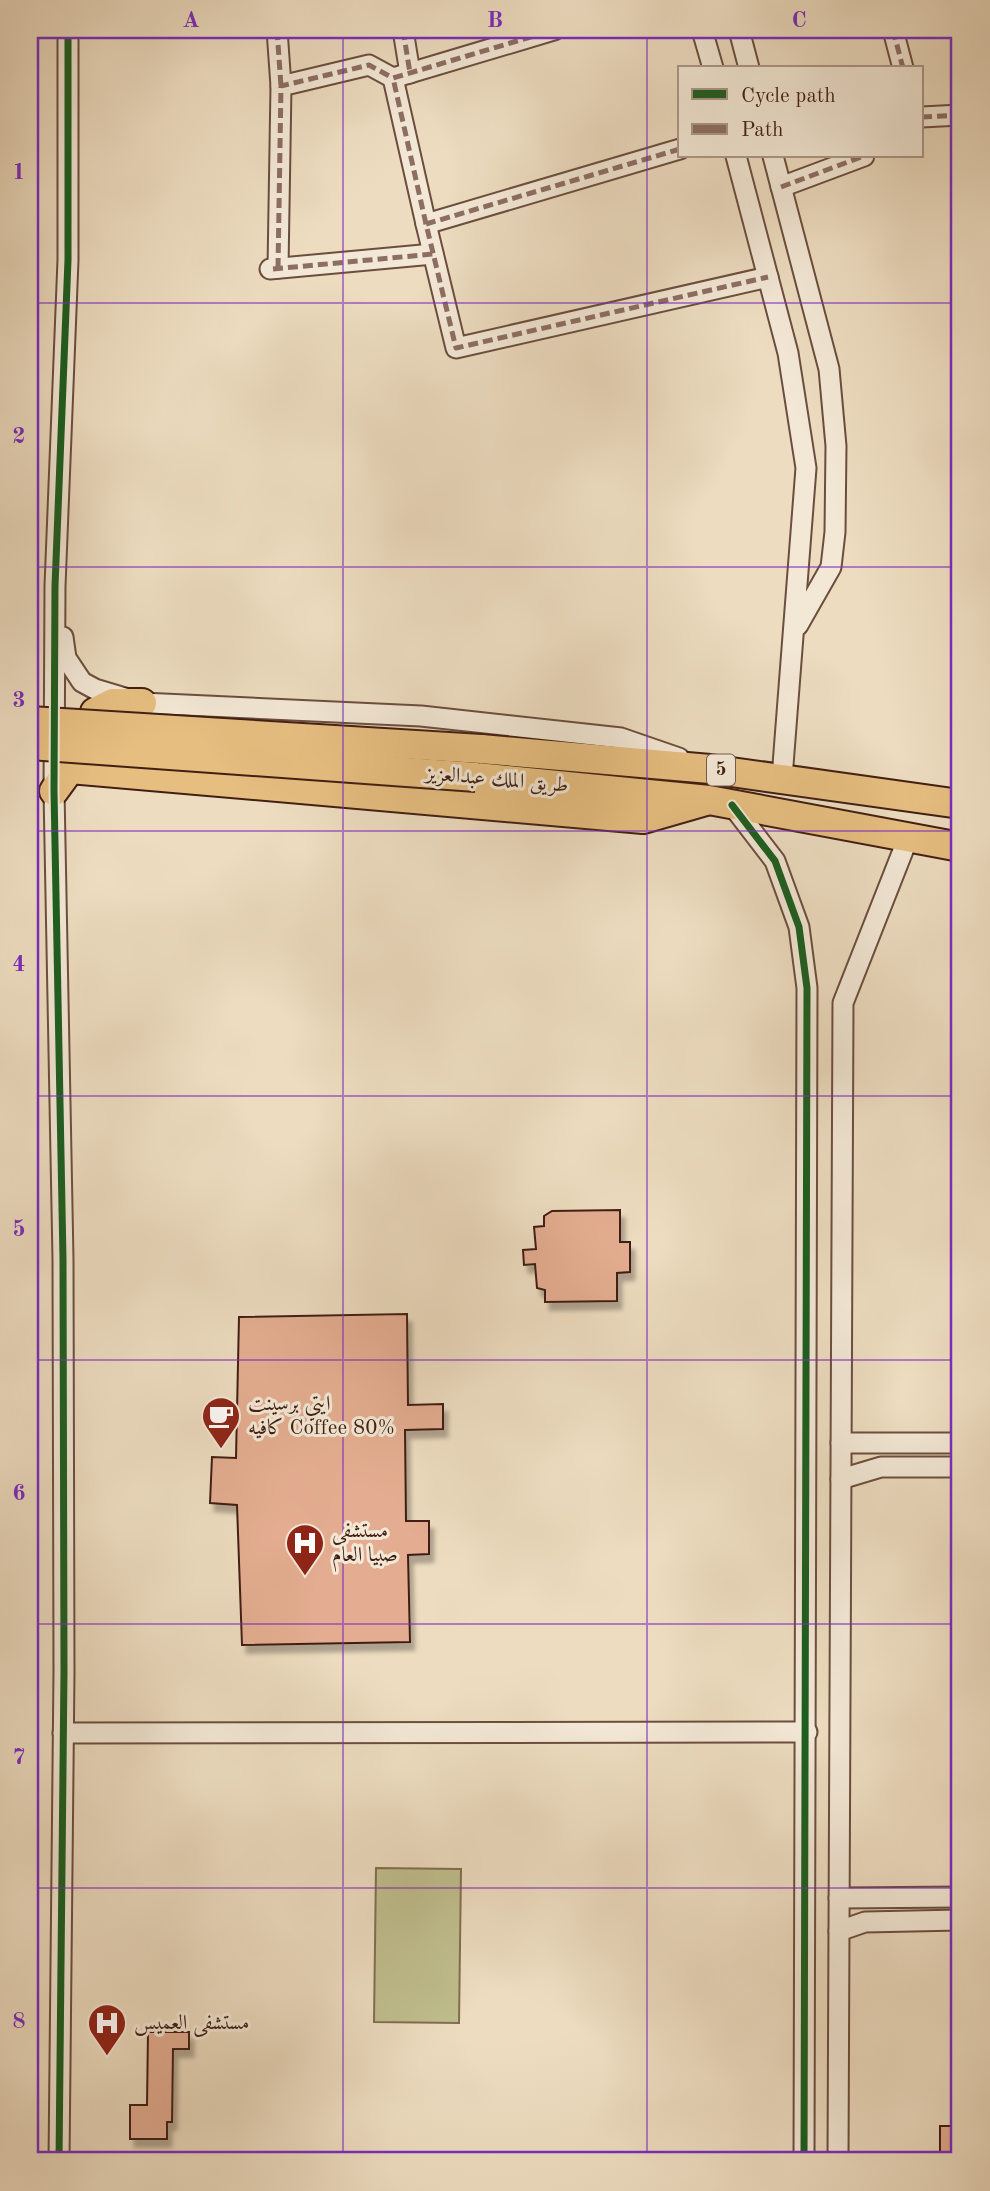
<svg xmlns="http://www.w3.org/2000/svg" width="990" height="2191" font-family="'Old Standard TT',Amiri,serif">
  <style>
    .green { fill: #c0be8d; stroke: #806e50; stroke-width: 2 }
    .building { fill: #e4ad91; stroke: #411f13; stroke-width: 2; filter: url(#shadow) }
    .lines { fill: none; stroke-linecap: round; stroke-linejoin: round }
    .minor-casing { stroke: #6c4e3e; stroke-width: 23 }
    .highway-casing { stroke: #411f13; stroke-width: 32 }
    .minor { stroke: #f3e8d6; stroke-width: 19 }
    .highway { stroke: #e6be80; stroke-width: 28 }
    .highway-bridge-casing { stroke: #411f13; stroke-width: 32; stroke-linecap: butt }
    .highway-bridge { stroke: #e6be80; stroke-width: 28 }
    .quiet { stroke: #8d6e63; stroke-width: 5; stroke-dasharray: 10 5; stroke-linecap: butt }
    .cycleway-casing { stroke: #f3e8d6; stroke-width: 11 }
    .cycleway { stroke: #1b5e20; stroke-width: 7 }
    .grid { fill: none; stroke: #7b2cbf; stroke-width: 2; stroke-opacity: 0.55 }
    .labels { text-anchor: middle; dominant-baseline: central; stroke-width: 6; stroke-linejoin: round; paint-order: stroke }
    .shield { fill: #f3e8d6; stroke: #765b4e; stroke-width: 2 }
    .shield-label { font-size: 19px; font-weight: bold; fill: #411f13 }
    .street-label { font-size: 21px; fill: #411f13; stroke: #f3e8d6 }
    .poi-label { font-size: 21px; fill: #411f13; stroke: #f3e8d6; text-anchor: start }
    .neatline { fill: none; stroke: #7b2cbf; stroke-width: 2.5 }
    .grid-label { font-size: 23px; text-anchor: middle; font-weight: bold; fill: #7b2cbf }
  </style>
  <defs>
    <filter id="shadow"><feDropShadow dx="4.5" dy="8" stdDeviation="2" flood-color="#0004"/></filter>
  </defs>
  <rect width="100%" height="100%" fill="#eddcc0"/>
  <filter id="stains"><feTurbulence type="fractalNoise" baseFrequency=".00286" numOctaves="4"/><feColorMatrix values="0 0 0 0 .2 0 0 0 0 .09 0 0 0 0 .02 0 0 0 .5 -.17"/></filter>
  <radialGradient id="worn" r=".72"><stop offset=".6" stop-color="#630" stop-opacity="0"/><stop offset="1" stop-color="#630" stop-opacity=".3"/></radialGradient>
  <!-- green -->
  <path class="green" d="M 376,1868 L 461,1869 L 459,2023 L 374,2022 Z"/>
  <!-- building -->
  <g class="building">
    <path d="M 620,1210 L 620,1242 L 630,1242 L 630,1272 L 617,1273 L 617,1301 L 545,1302 L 545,1290 L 537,1288 L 535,1264 L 524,1265 L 523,1250 L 536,1249 L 534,1227 L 544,1226 L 544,1216 L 552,1211 Z"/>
    <path d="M 407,1314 L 408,1405 L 443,1404 L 443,1429 L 405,1430 L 406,1521 L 429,1521 L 429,1554 L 408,1555 L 410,1642 L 242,1645 L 237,1505 L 210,1503 L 212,1457 L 236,1458 L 239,1317 Z"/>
    <path d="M 148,2032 L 189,2032 L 189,2049 L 173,2049 L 172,2122 L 167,2122 L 167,2139 L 130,2139 L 130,2105 L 147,2105 Z"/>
    <rect x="940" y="2126" width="20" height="35"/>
  </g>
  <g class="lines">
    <defs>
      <g id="minor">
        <path d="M 277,30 L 281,86"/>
        <path d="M 403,30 L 410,73"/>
        <path d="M 702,30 L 713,68"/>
        <path d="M 739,30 L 749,68"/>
        <path d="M 893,30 L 903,68"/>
        <path d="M 922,117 L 960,115"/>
        <path d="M 680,149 L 426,224 L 456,348 L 768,277"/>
        <path d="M 736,156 L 788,353 L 806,468 L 782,778"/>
        <path d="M 773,156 L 829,369 L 836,446 L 835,532 L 831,567 L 798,625"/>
        <path d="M 781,187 L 864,156"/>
        <path d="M 426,224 L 393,78 L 554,30"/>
        <path d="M 278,268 L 281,86 L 369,65 L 393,78"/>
        <path d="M 270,269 L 433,254"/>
        <path d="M 63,637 L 66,658 L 82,682 L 95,689 L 142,703 L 421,716 L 621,738 L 679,758"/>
        <path d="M 732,805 L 775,861 L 799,927 L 807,988 L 804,2161"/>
        <path d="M 841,1443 L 960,1443"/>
        <path d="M 841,1479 L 881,1467 L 960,1467"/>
        <path d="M 63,1733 L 807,1732"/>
        <path d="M 839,1898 L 960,1897"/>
        <path d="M 839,1931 L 865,1922 L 960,1920"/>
        <path d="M 59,2161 L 64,1671 L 63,1259 L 54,791 L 55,586 L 68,260 L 68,30"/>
        <path d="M 838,2161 L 843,1003 L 908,838"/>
      </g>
      <g id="highway">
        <path d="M 93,745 L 89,736 L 95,712 L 113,703 L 142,703"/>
        <path d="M 481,749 L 710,769 L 960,804"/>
        <path d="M 476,777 L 709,800 L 960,847"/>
        <path d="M 54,791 L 70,769 L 643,819 L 709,800"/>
      </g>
    </defs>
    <!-- minor casing -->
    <use href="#minor" class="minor-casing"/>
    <!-- highway casing -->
    <use href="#highway" class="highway-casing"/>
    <!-- minor -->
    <use href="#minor" class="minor"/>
    <!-- highway -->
    <use href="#highway" class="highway"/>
    <defs>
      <g id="highway-bridge">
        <path d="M 30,721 L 481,749"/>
        <path d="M 30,745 L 476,777"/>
      </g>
    </defs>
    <!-- highway-bridge casing -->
    <use href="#highway-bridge" class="highway-bridge-casing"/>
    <!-- highway-bridge -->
    <use href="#highway-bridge" class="highway-bridge"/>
    <!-- quiet -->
    <g class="quiet">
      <path d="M 277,30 L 281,86"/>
      <path d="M 403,30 L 410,73"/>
      <path d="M 893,30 L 903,68"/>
      <path d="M 922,117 L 960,115"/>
      <path d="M 680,149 L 426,224 L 456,348 L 768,277"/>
      <path d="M 781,187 L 864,156"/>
      <path d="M 426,224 L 393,78 L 554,30"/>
      <path d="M 278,268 L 281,86 L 369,65 L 393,78"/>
      <path d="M 273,269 L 433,254"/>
    </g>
    <defs>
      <g id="cycleway">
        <path d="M 732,805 L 775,861 L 799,927 L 807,988 L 804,2161"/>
        <path d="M 59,2161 L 64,1671 L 63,1259 L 54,791 L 55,586 L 68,260 L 68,30"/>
      </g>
    </defs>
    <!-- cycleway casing -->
    <use href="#cycleway" class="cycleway-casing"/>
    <!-- cycleway -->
    <use href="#cycleway" class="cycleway"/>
  </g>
  <!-- grid -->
  <path class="grid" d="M 343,30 L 343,2161M 647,30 L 647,2161M 30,303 L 960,303M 30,567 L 960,567M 30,831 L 960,831M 30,1096 L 960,1096M 30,1360 L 960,1360M 30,1624 L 960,1624M 30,1888 L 960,1888"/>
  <!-- icons -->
  <defs>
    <symbol id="cafe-pin" viewBox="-11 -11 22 30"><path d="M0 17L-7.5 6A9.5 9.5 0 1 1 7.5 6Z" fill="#8f2418" stroke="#f3e8d6"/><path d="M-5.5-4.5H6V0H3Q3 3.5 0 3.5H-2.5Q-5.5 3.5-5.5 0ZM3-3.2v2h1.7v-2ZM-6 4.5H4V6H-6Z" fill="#fff"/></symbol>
    <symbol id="hospital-pin" viewBox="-11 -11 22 30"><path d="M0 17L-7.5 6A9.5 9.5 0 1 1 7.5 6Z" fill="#8f2418" stroke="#f3e8d6"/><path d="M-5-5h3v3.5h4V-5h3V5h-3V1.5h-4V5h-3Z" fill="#fff"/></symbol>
  </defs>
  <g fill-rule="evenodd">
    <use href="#cafe-pin" x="199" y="1394" width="44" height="60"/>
    <use href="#hospital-pin" x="283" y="1521" width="44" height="60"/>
    <use href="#hospital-pin" x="85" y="2001" width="44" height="60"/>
  </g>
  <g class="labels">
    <!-- shield labels -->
    <rect class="shield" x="707" y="754.5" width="28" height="31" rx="5"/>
    <g class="shield-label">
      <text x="721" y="770">5</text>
    </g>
    <!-- street labels -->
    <g class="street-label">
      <text transform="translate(497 780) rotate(5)">طريق الملك عبدالعزيز</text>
    </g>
    <!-- poi labels -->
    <g class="poi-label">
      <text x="248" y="1404">ايتي برسينت<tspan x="248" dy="24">كافيه Coffee 80%</tspan></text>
      <text x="332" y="1531">مستشفى<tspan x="332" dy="24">صبيا العام</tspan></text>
      <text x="134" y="2023">مستشفى العميس</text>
    </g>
  </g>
  <!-- margin -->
  <rect width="990" height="2191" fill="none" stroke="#eddcc0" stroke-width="77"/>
  <!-- legend -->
  <rect x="678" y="66" width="245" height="91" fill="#f3e8d6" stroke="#ac9888" stroke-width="2"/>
  <rect x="692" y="89" width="35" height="10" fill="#1b5e20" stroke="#ac9888" stroke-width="2"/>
  <text x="741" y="102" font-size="21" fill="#411f13">Cycle path</text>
  <rect x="692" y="124" width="35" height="10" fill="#8d6e63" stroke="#ac9888" stroke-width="2"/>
  <text x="741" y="136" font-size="21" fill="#411f13">Path</text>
  <rect x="38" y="38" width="913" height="2114" class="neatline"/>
  <g class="grid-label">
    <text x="191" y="27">A</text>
    <text x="495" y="27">B</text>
    <text x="799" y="27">C</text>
    <text x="19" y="179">1</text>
    <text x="19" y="443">2</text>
    <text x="19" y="707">3</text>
    <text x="19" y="971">4</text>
    <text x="19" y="1236">5</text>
    <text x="19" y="1500">6</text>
    <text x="19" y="1764">7</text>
    <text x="19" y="2028">8</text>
  </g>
  <rect width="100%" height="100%" filter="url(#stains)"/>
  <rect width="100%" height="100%" fill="url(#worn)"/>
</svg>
